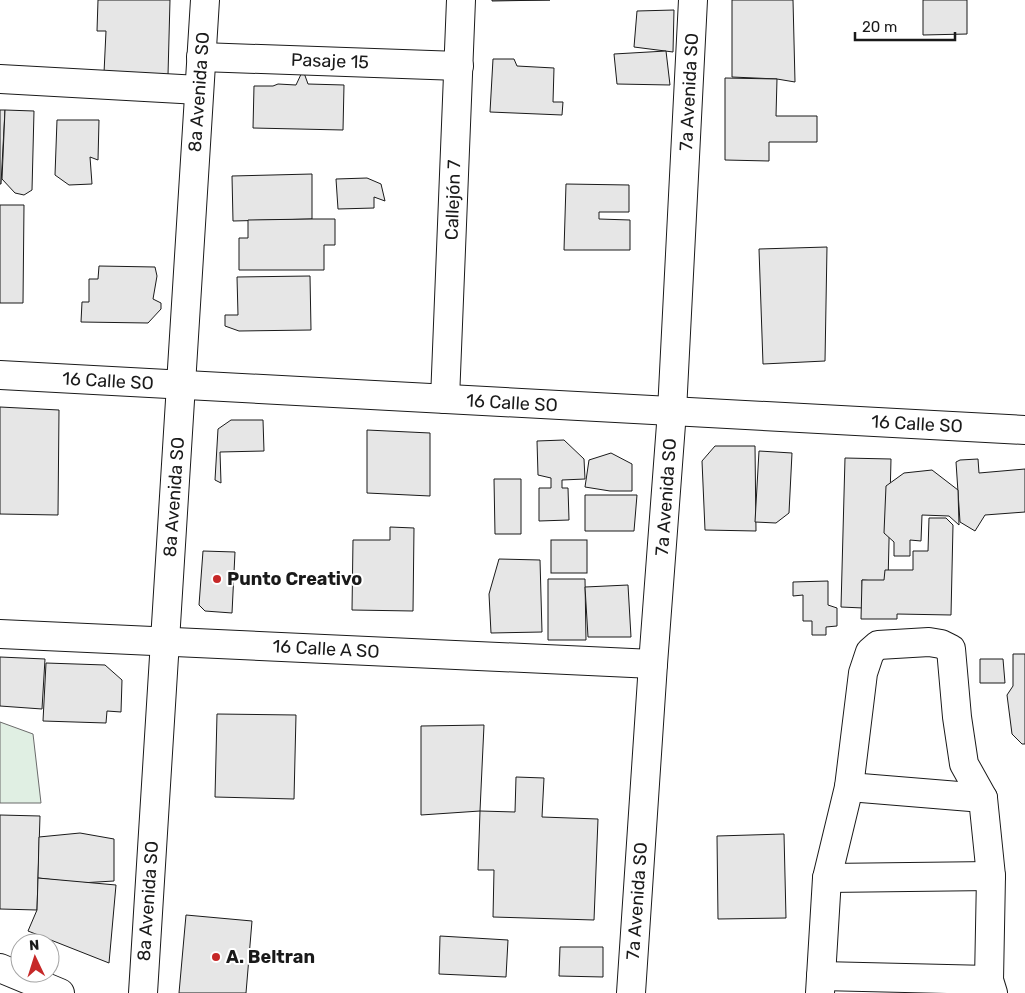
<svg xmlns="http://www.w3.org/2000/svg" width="1025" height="993" font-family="Rubik,sans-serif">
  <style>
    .green { fill: #e0efe3; stroke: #6a6a6a }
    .building { fill: #e6e6e6; stroke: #1a1a1a }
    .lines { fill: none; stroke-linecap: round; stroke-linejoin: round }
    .minor-casing { stroke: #1a1a1a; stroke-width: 30 }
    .highway-casing { stroke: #1a1a1a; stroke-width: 30 }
    .minor { stroke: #fff; stroke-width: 28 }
    .highway { stroke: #fff; stroke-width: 28 }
    .poi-dot { fill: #c62828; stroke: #fff; stroke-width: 2 }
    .labels { text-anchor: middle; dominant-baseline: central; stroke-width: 4; stroke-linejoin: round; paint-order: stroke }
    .street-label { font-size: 18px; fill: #1a1a1a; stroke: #fff }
    .poi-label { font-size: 18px; font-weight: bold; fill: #1a1a1a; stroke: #fff; text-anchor: start }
  </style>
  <rect width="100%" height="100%" fill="#fff"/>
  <!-- green -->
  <path class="green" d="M 0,722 L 33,734 L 41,803 L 0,803 Z"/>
  <!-- building -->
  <g class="building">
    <path d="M 98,0 L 170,0 L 168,75 L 104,73 L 106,31 L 97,31 Z"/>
    <path d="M 492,0 L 550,0 L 492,1 Z"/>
    <path d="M 732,0 L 793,0 L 795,82 L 777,79 L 732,77 Z"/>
    <path d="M 923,0 L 967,0 L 967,34 L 923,35 Z"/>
    <path d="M 674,10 L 673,52 L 634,47 L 637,11 Z"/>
    <path d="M 666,51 L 670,85 L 617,84 L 614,54 Z"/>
    <path d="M 493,59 L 514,59 L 517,66 L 554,68 L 553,102 L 563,102 L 562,115 L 490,112 Z"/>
    <path d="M 303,70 L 308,84 L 344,85 L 343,130 L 253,128 L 254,86 L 273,86 L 278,84 L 296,85 Z"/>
    <path d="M 725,78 L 777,79 L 776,116 L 817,116 L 817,142 L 769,142 L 769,161 L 725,160 Z"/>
    <path d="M 0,110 L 5,110 L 1,184 L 0,184 Z"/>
    <path d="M 5,110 L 34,111 L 32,190 L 24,195 L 15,193 L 2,179 Z"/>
    <path d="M 57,120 L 99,120 L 98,160 L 90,157 L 92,184 L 69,185 L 55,175 Z"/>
    <path d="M 312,174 L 312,219 L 233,221 L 232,176 Z"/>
    <path d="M 367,178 L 381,184 L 385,201 L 374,197 L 374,208 L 338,209 L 336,179 Z"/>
    <path d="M 566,184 L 629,185 L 629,212 L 599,212 L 599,219 L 630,220 L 630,250 L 564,250 Z"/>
    <path d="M 0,205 L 24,205 L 23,303 L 0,303 Z"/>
    <path d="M 312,219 L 335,219 L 335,245 L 324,245 L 324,270 L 239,270 L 239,238 L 248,238 L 248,220 Z"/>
    <path d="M 827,247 L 825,361 L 763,364 L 759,249 Z"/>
    <path d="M 99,266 L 155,267 L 157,276 L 153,299 L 161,303 L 161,309 L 148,323 L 81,322 L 82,302 L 89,302 L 89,279 L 98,279 Z"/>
    <path d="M 310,276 L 311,330 L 239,331 L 225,326 L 225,315 L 238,315 L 237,277 Z"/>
    <path d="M 0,407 L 59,410 L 58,515 L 0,514 Z"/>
    <path d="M 231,420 L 263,420 L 264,451 L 220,452 L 221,483 L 215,480 L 218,429 Z"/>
    <path d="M 367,430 L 430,433 L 430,496 L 367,493 Z"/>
    <path d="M 564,440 L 584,459 L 585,479 L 562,480 L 562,488 L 568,488 L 569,520 L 539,521 L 539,488 L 551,488 L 551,478 L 538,475 L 537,441 Z"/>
    <path d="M 715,446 L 755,446 L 756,531 L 705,530 L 702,461 Z"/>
    <path d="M 759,451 L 792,453 L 789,513 L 776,523 L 755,522 Z"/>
    <path d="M 611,453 L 632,464 L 632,491 L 610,491 L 585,487 L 589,460 Z"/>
    <path d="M 845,458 L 891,459 L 888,582 L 862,580 L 863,608 L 841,607 Z"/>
    <path d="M 978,459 L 979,473 L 1025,469 L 1025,512 L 985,515 L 975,531 L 960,522 L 956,462 L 960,460 Z"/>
    <path d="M 932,470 L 958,490 L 959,525 L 949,516 L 922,515 L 921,541 L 910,540 L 910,556 L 894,556 L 894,542 L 884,533 L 886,486 L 904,473 Z"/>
    <path d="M 494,479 L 521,479 L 521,534 L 495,534 Z"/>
    <path d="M 585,495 L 637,495 L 634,531 L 585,531 Z"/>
    <path d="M 929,518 L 946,518 L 953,525 L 951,615 L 897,614 L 897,619 L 861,619 L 862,580 L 884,580 L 885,570 L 913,570 L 913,551 L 928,551 Z"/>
    <path d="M 390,527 L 414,528 L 413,611 L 352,610 L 353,540 L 390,540 Z"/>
    <rect x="551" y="540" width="36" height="33"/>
    <path d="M 203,551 L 235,552 L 232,613 L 205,611 L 199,605 Z"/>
    <path d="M 499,559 L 540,560 L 542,632 L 491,633 L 489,594 Z"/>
    <path d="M 548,579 L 585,579 L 586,640 L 548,640 Z"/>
    <path d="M 828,581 L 828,605 L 837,608 L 837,626 L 826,627 L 826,635 L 812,635 L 812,621 L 803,621 L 803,595 L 793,596 L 793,582 Z"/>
    <path d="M 628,585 L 631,637 L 588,637 L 585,587 Z"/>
    <path d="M 1013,654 L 1025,654 L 1025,744 L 1022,744 L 1012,734 L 1007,695 L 1013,686 Z"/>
    <path d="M 0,657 L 45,659 L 42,709 L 0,706 Z"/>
    <path d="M 980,659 L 1003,659 L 1005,683 L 980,683 Z"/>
    <path d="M 46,663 L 105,665 L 122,680 L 121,712 L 107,711 L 106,723 L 43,721 Z"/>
    <path d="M 217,714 L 296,715 L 294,799 L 215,797 Z"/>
    <path d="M 484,725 L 480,811 L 421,815 L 421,726 Z"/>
    <path d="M 516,777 L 544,778 L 542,817 L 598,819 L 594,920 L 493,917 L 494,870 L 478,870 L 480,811 L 515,812 Z"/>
    <path d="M 0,815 L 40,816 L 37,910 L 0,909 Z"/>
    <path d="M 80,833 L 114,839 L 114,881 L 80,883 L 38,878 L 39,837 Z"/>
    <path d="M 784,834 L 786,918 L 718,919 L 717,836 Z"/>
    <path d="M 38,878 L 116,885 L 109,963 L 28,931 L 37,910 Z"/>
    <path d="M 186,915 L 252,921 L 246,993 L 179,993 Z"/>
    <path d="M 440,936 L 508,940 L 506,977 L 439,974 Z"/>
    <path d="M 560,947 L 603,947 L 603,977 L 559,976 Z"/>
  </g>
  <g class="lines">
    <defs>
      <g id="minor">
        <path d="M 201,57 L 459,66"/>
        <path d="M 0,79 L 199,90"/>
        <path d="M 0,375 L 1025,430"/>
        <path d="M 445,399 L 461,0"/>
        <path d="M 0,634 L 653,664"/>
        <path d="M 849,787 L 983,798"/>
        <path d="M 827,878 L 991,876"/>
        <path d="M 821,976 L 989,980"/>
        <path d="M 143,993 L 205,0"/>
        <path d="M 631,993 L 653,664 L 672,411 L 693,0"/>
        <path d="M 820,993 L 827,878 L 849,787 L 863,673 L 870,652 L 878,645 L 929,642 L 941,644 L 951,649 L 957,717 L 964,764 L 983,798 L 991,876 L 989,980 L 993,993"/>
      </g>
      <path id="highway" d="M 0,968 L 60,993"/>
    </defs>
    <!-- minor casing -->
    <use href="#minor" class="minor-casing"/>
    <!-- highway casing -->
    <use href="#highway" class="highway-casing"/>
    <!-- minor -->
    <use href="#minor" class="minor"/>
    <!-- highway -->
    <use href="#highway" class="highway"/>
  </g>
  <!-- markers -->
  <g class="poi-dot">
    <circle cx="217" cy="579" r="5"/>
    <circle cx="216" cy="957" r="5"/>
  </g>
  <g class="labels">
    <!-- street labels -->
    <g class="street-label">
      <text transform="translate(330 61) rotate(2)">Pasaje 15</text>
      <text transform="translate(199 92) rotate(-86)">8a Avenida SO</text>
      <text transform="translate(689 92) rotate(-87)">7a Avenida SO</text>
      <text transform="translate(453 200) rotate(-88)">Callejón 7</text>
      <text transform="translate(108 381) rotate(3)">16 Calle SO</text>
      <text transform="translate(512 403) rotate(3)">16 Calle SO</text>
      <text transform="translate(917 424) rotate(3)">16 Calle SO</text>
      <text transform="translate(174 497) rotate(-86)">8a Avenida SO</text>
      <text transform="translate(666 497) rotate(-86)">7a Avenida SO</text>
      <text transform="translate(326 649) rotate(3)">16 Calle A SO</text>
      <text transform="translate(148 901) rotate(-86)">8a Avenida SO</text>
      <text transform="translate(637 901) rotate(-86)">7a Avenida SO</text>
    </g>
    <!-- poi labels -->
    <g class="poi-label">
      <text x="227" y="579">Punto Creativo</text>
      <text x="226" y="957">A. Beltran</text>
    </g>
  </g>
  <!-- north arrow -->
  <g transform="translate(35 958) rotate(356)"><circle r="24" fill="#ffffff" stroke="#a3a3a3"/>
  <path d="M0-4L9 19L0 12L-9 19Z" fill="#c62828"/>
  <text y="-8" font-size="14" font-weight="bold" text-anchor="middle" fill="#1a1a1a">N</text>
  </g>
  <!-- scale -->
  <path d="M855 32v8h100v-8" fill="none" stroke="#1a1a1a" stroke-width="2.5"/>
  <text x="862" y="32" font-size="15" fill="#1a1a1a" stroke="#ffffff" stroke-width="4" paint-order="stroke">20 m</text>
</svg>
